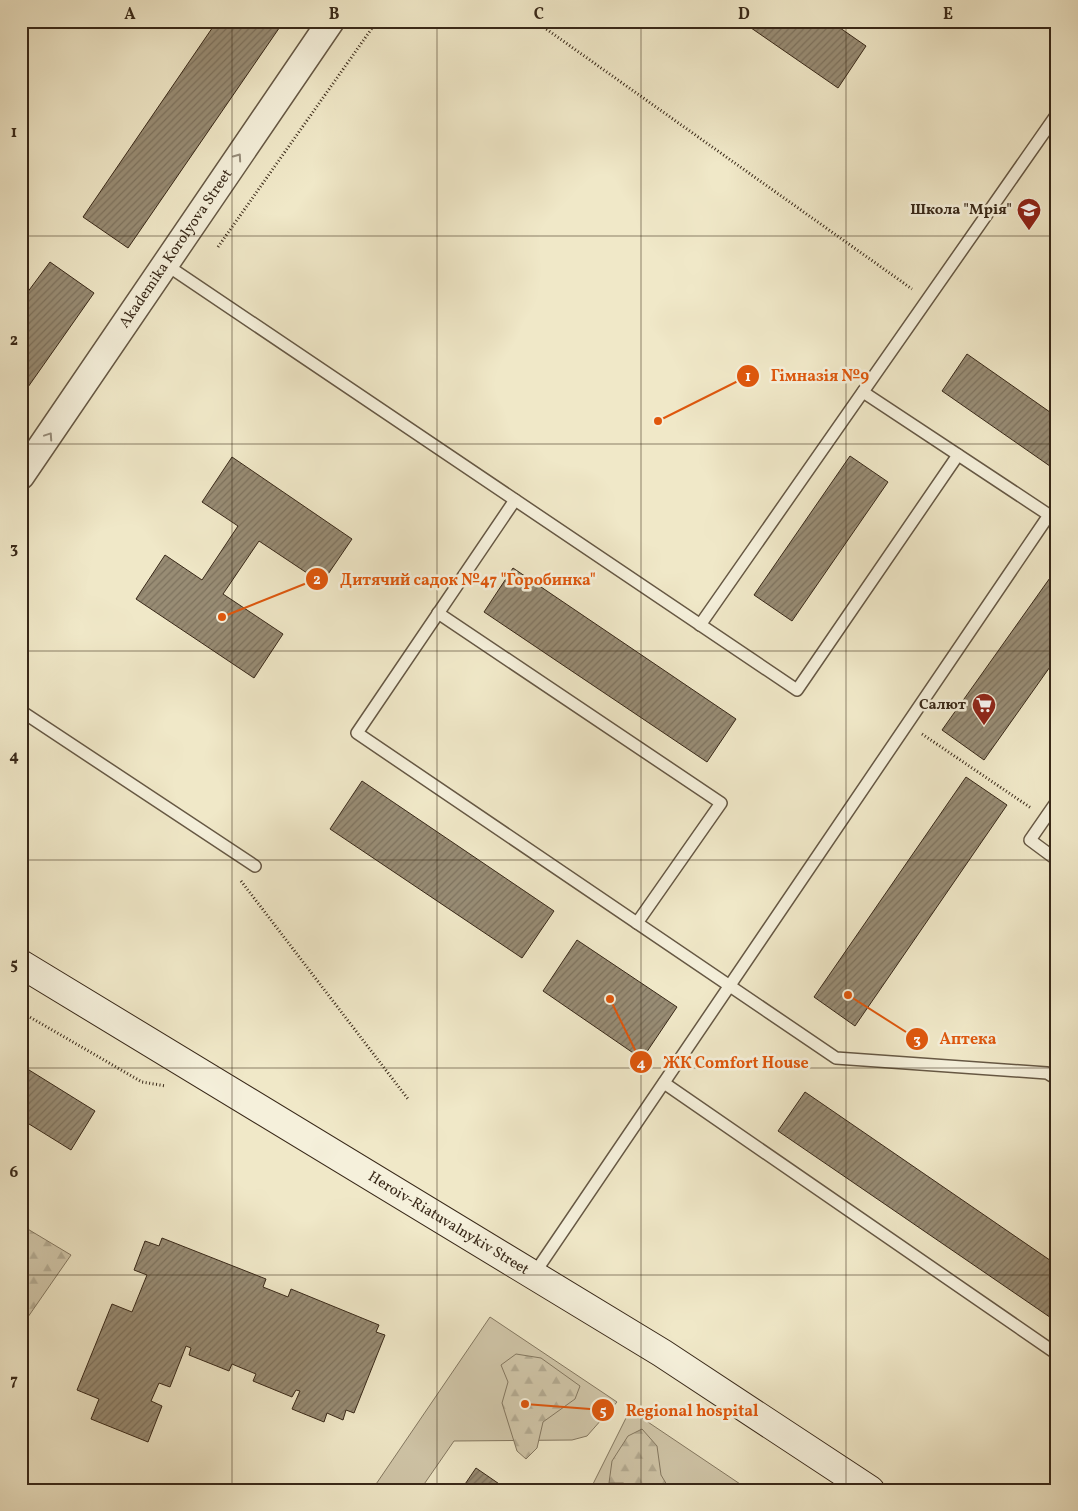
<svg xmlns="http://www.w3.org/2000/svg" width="1078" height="1511" font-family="Vollkorn,serif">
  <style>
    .grass { fill: #d1c7aa; stroke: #847861 }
    .forest { fill: url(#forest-firs); stroke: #847861 }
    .building { fill: url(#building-hatch); stroke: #382818 }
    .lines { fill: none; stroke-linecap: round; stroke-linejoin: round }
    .service-casing { stroke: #665844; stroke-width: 14 }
    .tertiary-casing { stroke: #665844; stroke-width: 29 }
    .secondary-casing { stroke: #382818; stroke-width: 30 }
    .path { stroke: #382818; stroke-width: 3; stroke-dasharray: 1 2.5; stroke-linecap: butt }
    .service { stroke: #f5f0db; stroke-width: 11 }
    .tertiary { stroke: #f5f0db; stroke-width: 26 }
    .secondary { stroke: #f5f0db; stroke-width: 28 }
    .oneway { stroke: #968c7a }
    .grid { fill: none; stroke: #382818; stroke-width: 1; stroke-opacity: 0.55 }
    .labels { text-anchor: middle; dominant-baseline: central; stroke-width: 5; stroke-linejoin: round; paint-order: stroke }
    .poi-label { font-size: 15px; font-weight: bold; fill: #382818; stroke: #f5f0db; text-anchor: end }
    .street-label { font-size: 15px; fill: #382818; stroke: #f5f0db }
    .leader { fill: none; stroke: #df570d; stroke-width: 2 }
    .callout-dot { fill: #df570d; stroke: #f5f0db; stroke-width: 2 }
    .mark-label { font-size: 15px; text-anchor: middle; font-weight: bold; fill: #fff }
    .callout-label { font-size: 16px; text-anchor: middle; font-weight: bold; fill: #df570d; stroke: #f5f0db; stroke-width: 5; stroke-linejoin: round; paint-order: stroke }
    .neatline { fill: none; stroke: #382818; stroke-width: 2 }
    .grid-label { font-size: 16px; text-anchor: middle; font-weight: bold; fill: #382818 }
  </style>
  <defs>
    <pattern id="forest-firs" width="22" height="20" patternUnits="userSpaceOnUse" patternTransform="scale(1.25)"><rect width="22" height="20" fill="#d1c7aa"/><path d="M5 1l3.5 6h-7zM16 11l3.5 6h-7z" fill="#b4ab92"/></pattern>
    <pattern id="building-hatch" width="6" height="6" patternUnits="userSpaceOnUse" patternTransform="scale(1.25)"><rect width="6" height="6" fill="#988c74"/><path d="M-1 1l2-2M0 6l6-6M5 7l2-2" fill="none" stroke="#7d725e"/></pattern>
  </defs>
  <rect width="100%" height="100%" fill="#f0e8c8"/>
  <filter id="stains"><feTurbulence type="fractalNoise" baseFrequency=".004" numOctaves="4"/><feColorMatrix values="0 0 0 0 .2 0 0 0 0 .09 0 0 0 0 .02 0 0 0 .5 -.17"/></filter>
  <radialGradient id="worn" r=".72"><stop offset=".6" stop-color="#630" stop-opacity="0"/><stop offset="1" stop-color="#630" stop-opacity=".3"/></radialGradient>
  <!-- grass -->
  <g class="grass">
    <path d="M 490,1317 L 617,1402 L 587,1436 L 572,1440 L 454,1441 L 420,1490 L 372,1490 Z"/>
    <path d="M 630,1410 L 749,1490 L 590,1490 Z"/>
  </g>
  <!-- forest -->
  <g class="forest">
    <path d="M 21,1225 L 71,1255 L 21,1327 Z"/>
    <path d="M 516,1354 L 541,1358 L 580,1386 L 575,1399 L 543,1422 L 537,1448 L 526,1459 L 517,1451 L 502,1403 L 508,1382 L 501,1365 Z"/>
    <path d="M 642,1429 L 657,1446 L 661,1475 L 670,1490 L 637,1490 L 636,1488 L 623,1483 L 609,1483 L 612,1461 L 628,1436 Z"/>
  </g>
  <!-- building -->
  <g class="building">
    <path d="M 217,21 L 284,21 L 128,248 L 83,217 Z"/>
    <path d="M 741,21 L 830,21 L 866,46 L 838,88 Z"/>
    <path d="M 50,262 L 94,293 L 21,397 L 21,301 Z"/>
    <path d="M 967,354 L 1057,417 L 1057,471 L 942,391 Z"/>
    <path d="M 850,456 L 888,482 L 792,621 L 754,595 Z"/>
    <path d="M 232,457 L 352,539 L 322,583 L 259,541 L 223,594 L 283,634 L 254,678 L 136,599 L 165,555 L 202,580 L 238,526 L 202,502 Z"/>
    <path d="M 513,568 L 736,719 L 707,762 L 484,612 Z"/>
    <path d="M 1057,568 L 1057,657 L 984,760 L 942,730 Z"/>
    <path d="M 966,777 L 1007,805 L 855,1026 L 814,997 Z"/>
    <path d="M 362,781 L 554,911 L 522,958 L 330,829 Z"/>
    <path d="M 577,940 L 677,1007 L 642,1059 L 543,991 Z"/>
    <path d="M 21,1065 L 95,1111 L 71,1150 L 21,1119 Z"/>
    <path d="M 805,1092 L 1057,1265 L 1057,1322 L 778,1131 Z"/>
    <path d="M 162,1238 L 266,1279 L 263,1287 L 288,1297 L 291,1289 L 379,1325 L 376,1332 L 385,1335 L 354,1413 L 346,1410 L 343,1420 L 327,1413 L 324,1422 L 292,1409 L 300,1391 L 296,1390 L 292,1397 L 253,1381 L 256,1374 L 232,1364 L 229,1371 L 189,1355 L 191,1348 L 186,1346 L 170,1387 L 159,1383 L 151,1401 L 162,1406 L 148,1442 L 91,1419 L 99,1399 L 77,1390 L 112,1304 L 132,1312 L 147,1275 L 134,1270 L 145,1241 L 159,1246 Z"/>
    <path d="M 476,1468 L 508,1490 L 461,1490 Z"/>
  </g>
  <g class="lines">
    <defs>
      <g id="service">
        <path d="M 165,264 L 797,690 L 958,455"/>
        <path d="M 515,500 L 357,733 L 836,1058 L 1047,1073 L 1057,1079"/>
        <path d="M 438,613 L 721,803 L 637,923"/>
        <path d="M 700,625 L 1057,114"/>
        <path d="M 21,711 L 255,866"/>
        <path d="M 1057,801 L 1030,840 L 1057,860"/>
        <path d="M 664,1083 L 1057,1354"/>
        <path d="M 534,1274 L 1049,515 L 863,392"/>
      </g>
      <g id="tertiary">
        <path id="s1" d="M 21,476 L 331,21"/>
      </g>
      <g id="secondary">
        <path id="s2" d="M 21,964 L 662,1353 L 870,1490"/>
      </g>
    </defs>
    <!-- service casing -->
    <use href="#service" class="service-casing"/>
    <!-- tertiary casing -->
    <use href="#tertiary" class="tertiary-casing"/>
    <!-- secondary casing -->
    <use href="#secondary" class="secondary-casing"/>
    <!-- path -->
    <g class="path">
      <path d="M 535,21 L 912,289"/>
      <path d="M 218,247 L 377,21"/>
      <path d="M 922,734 L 1031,808"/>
      <path d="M 241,881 L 408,1099"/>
      <path d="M 21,1012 L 142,1082 L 166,1086"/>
    </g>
    <!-- service -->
    <use href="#service" class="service"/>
    <!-- tertiary -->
    <use href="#tertiary" class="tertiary"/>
    <!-- secondary -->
    <use href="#secondary" class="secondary"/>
  </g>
  <!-- one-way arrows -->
  <defs><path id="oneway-chevron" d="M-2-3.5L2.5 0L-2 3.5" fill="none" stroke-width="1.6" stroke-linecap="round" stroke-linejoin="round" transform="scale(1.25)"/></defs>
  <g class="oneway">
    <use href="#oneway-chevron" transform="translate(238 157) rotate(-55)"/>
    <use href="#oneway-chevron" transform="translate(49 436) rotate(-56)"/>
  </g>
  <!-- grid -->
  <path class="grid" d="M 232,21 L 232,1490M 437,21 L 437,1490M 641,21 L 641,1490M 846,21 L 846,1490M 21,236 L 1057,236M 21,444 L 1057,444M 21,651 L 1057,651M 21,860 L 1057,860M 21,1068 L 1057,1068M 21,1275 L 1057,1275"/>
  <!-- icons -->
  <defs>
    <symbol id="school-pin" viewBox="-11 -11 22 30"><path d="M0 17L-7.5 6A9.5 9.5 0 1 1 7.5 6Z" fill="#8f2418" stroke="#f5f0db"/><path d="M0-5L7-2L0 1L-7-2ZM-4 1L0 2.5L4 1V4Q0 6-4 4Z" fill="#fff"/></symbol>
    <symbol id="supermarket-pin" viewBox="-11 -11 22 30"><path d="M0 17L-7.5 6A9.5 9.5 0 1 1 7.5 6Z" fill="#8f2418" stroke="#f5f0db"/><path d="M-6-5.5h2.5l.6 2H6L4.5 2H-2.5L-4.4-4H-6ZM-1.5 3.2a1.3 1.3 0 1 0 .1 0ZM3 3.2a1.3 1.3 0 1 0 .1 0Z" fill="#fff"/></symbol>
  </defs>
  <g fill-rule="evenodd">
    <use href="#school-pin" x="1015" y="196" width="28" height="38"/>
    <use href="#supermarket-pin" x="970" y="691" width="28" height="38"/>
  </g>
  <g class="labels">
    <!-- poi labels -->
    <g class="poi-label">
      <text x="1012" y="210">Школа "Мрія"</text>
      <text x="966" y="705">Салют</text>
    </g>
    <!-- street labels -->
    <g class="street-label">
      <text stroke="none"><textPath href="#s1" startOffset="275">Akademika Korolyova Street</textPath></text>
      <text stroke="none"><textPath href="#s2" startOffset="500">Heroiv-Riatuvalnykiv Street</textPath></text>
    </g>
  </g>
  <!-- callouts -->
  <path class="leader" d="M658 421L748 376M222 617L317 579M848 995L917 1039M610 999L641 1062M525 1404L603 1410"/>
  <g class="callout-dot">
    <circle cx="658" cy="421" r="5"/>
    <circle cx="222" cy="617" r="5"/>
    <circle cx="848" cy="995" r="5"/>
    <circle cx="610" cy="999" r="5"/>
    <circle cx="525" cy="1404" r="5"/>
    <circle cx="748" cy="376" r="12"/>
    <circle cx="317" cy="579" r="12"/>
    <circle cx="917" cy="1039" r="12"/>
    <circle cx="641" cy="1062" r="12"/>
    <circle cx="603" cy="1410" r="12"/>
  </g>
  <g class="mark-label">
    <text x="748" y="381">1</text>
    <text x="317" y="584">2</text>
    <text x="917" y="1044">3</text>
    <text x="641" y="1068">4</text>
    <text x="603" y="1415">5</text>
  </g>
  <g class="callout-label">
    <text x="820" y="381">Гімназія №9</text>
    <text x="468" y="585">Дитячий садок №47 "Горобинка"</text>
    <text x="968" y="1044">Аптека</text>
    <text x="736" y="1068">ЖК Comfort House</text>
    <text x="692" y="1416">Regional hospital</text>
  </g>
  <!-- margin -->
  <rect width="1078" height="1511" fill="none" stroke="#f0e8c8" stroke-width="55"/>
  <rect x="28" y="28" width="1022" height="1456" class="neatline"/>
  <g class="grid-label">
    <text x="130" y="19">A</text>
    <text x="334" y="19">B</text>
    <text x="539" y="19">C</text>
    <text x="744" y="19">D</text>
    <text x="948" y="19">E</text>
    <text x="14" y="137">1</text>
    <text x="14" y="345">2</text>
    <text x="14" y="553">3</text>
    <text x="14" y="761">4</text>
    <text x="14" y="969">5</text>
    <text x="14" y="1177">6</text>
    <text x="14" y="1385">7</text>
  </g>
  <rect width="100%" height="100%" filter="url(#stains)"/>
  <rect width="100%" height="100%" fill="url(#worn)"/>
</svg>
